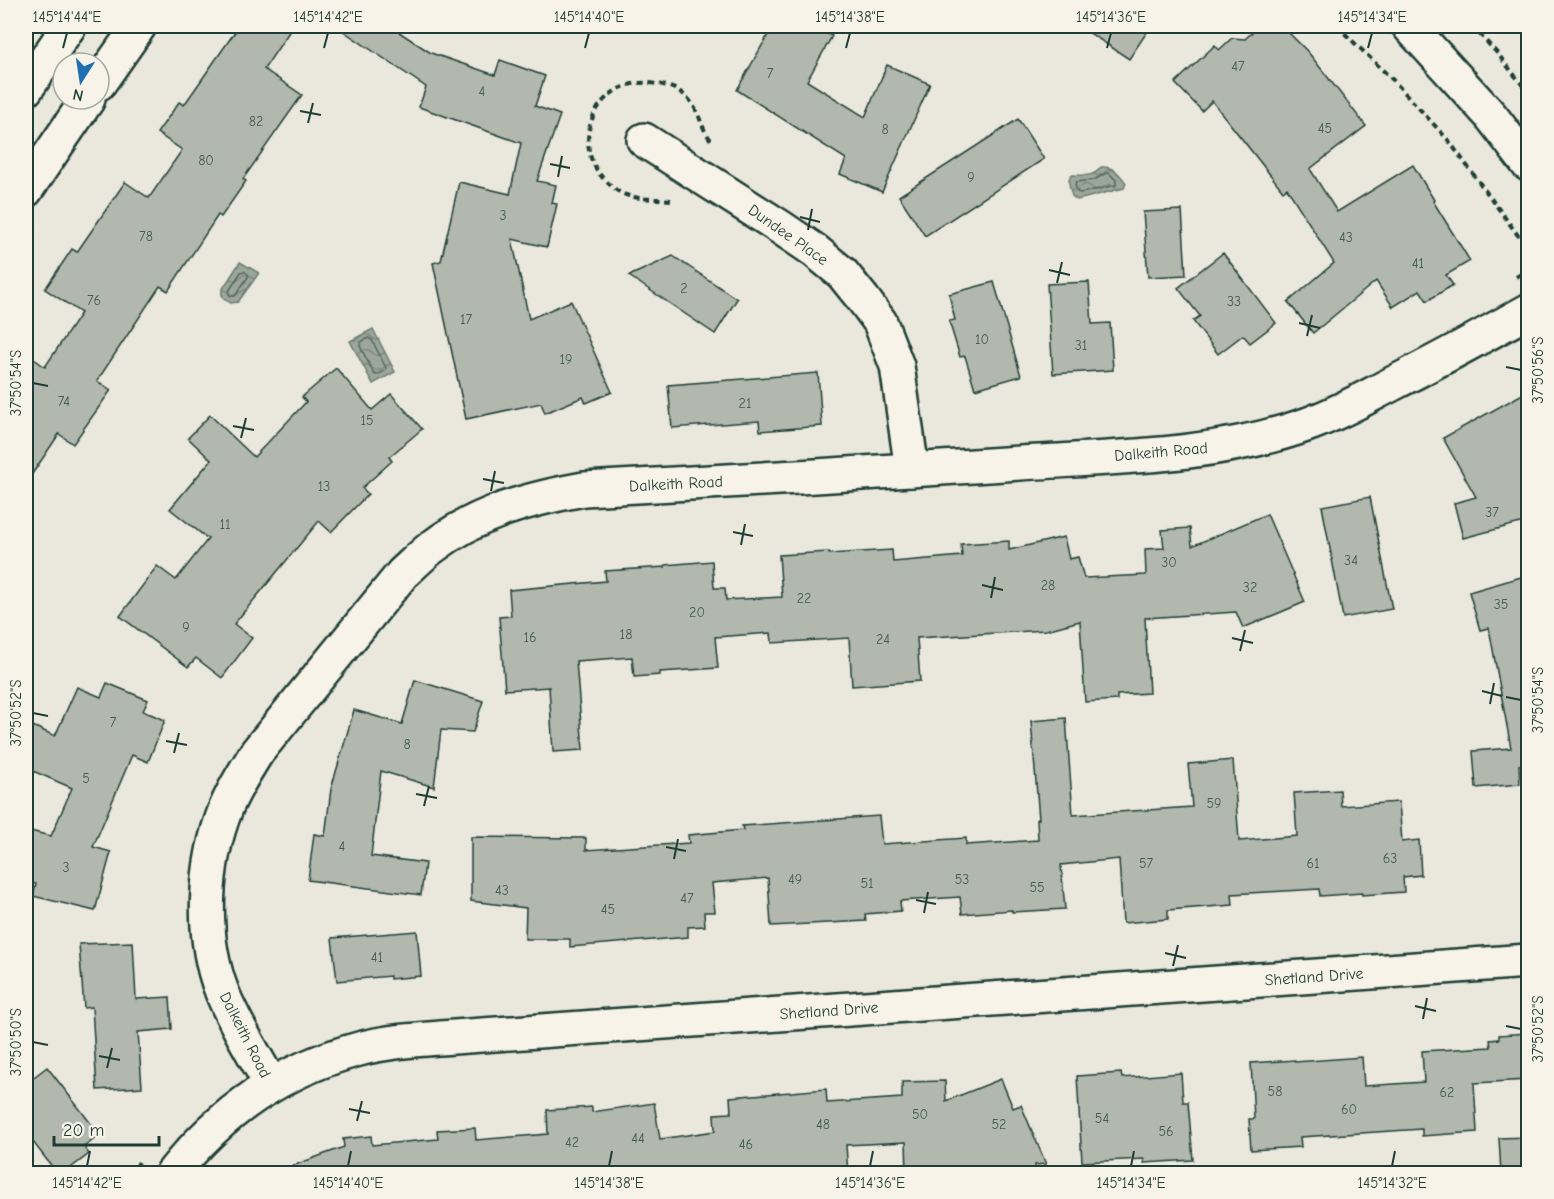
<svg xmlns="http://www.w3.org/2000/svg" width="1554" height="1199" font-family="'Comic Neue',sans-serif">
  <style>
    .water { fill: url(#water-waves); stroke: #6a7c72; stroke-width: 1.5 }
    .lines { fill: none; stroke-linecap: round; stroke-linejoin: round }
    .shore { stroke: #51675e; stroke-width: 1.5 }
    .building { fill: #b2b8ae; stroke: #1f3d34; stroke-width: 1.5 }
    .minor-casing { stroke: #1f3d34; stroke-width: 38 }
    .primary-casing { stroke: #1f3d34; stroke-width: 38 }
    .path { stroke: #1f3d34; stroke-width: 4; stroke-dasharray: 6 4.5; stroke-linecap: butt }
    .minor { stroke: #f7f3e8; stroke-width: 33 }
    .primary { stroke: #f7f3e8; stroke-width: 33 }
    .ticks { fill: none; stroke: #1f3d34; stroke-width: 2 }
    .labels { text-anchor: middle; dominant-baseline: central; stroke-width: 6; stroke-linejoin: round; paint-order: stroke }
    .number-label { font-size: 14px; fill: #445c52 }
    .street-label { font-size: 16px; fill: #1f3d34; stroke: #f7f3e8 }
    .neatline { fill: none; stroke: #1f3d34; stroke-width: 2 }
    .ticks-label { font-size: 15px; text-anchor: middle; fill: #1f3d34 }
  </style>
  <defs>
    <pattern id="water-waves" width="16" height="10" patternUnits="userSpaceOnUse" patternTransform="scale(1.5)"><rect width="16" height="10" fill="#9ca69c"/><path d="M0 5q4-4 8 0t8 0" fill="none" stroke="#7f8880"/></pattern>
  </defs>
  <rect width="100%" height="100%" fill="#eae8dd"/>
  <filter id="ink" filterUnits="userSpaceOnUse"><feTurbulence type="fractalNoise" baseFrequency=".0167" numOctaves="2"/><feDisplacementMap in="SourceGraphic" scale="12" xChannelSelector="R" yChannelSelector="G"/><feConvolveMatrix kernelMatrix="1 2 1 2 8 2 1 2 1" color-interpolation-filters="sRGB"/></filter>
  <g filter="url(#ink)">
    <!-- water -->
    <g class="water">
      <path d="M 1101,167 C 1113,166 1119,173 1126,183 L 1124,188 L 1081,199 L 1077,200 L 1072,196 C 1070,189 1067,181 1071,175 C 1083,175 1094,178 1101,167 Z"/>
      <path d="M 240,262 L 259,273 L 238,302 L 231,303 C 225,300 221,298 222,290 Z"/>
      <path d="M 373,329 L 395,372 L 373,384 L 350,341 Z"/>
    </g>
    <g class="lines">
      <!-- shore -->
      <g class="shore">
        <path d="M 1106,173 L 1109,173 L 1116,180 L 1116,185 L 1081,193 L 1077,192 L 1075,184 L 1076,182 L 1094,180 Z"/>
        <path d="M 244,271 L 248,274 L 248,277 L 235,296 L 231,296 L 229,294 L 229,291 L 241,272 Z"/>
        <path d="M 368,338 L 372,340 L 386,368 L 385,371 L 377,375 L 374,374 L 360,346 L 361,342 Z"/>
      </g>
    </g>
    <!-- building -->
    <g class="building">
      <path d="M 239,26 L 293,26 L 264,69 L 302,95 L 243,179 L 246,181 L 221,217 L 218,215 L 168,291 L 160,286 L 97,381 L 111,390 L 73,444 L 59,434 L 26,483 L 26,353 L 45,367 L 81,313 L 45,289 L 72,249 L 77,252 L 125,182 L 149,198 L 182,150 L 157,133 L 179,102 L 184,105 Z"/>
      <path d="M 336,26 L 390,26 L 431,53 L 495,75 L 500,60 L 545,76 L 535,106 L 560,115 L 537,181 L 556,185 L 552,203 L 557,204 L 547,247 L 512,239 L 529,319 L 571,301 L 612,392 L 586,403 L 583,397 L 545,413 L 541,403 L 466,419 L 433,263 L 441,261 L 459,182 L 510,194 L 521,143 L 419,107 L 426,87 Z"/>
      <path d="M 773,26 L 812,26 L 832,36 L 807,81 L 865,117 L 887,65 L 930,84 L 882,192 L 840,174 L 846,159 L 737,90 Z"/>
      <path d="M 1079,26 L 1151,26 L 1129,59 Z"/>
      <path d="M 1259,26 L 1282,26 L 1308,52 L 1366,126 L 1310,169 L 1337,212 L 1413,165 L 1434,200 L 1433,201 L 1470,261 L 1446,275 L 1453,285 L 1427,301 L 1420,290 L 1393,307 L 1376,281 L 1313,333 L 1288,302 L 1334,263 L 1287,188 L 1283,191 L 1212,101 L 1202,111 L 1175,83 L 1215,45 L 1219,50 L 1232,38 L 1245,39 Z"/>
      <path d="M 1018,119 L 1044,159 L 925,236 L 899,196 Z"/>
      <path d="M 1182,210 L 1186,275 L 1148,277 L 1143,212 Z"/>
      <path d="M 1223,253 L 1276,323 L 1250,343 L 1243,335 L 1218,354 L 1193,321 L 1200,316 L 1178,288 Z"/>
      <path d="M 673,256 L 737,299 L 715,334 L 629,276 Z"/>
      <path d="M 994,282 L 1021,376 L 975,389 L 965,356 L 960,357 L 949,321 L 955,320 L 949,294 Z"/>
      <path d="M 1089,282 L 1092,324 L 1110,323 L 1113,370 L 1053,374 L 1047,284 Z"/>
      <path d="M 336,368 L 372,410 L 391,394 L 422,429 L 389,457 L 392,461 L 362,488 L 368,494 L 331,532 L 319,521 L 234,624 L 252,638 L 222,678 L 196,658 L 188,667 L 120,616 L 157,566 L 176,580 L 208,539 L 170,509 L 211,460 L 188,438 L 210,415 L 254,457 L 306,402 L 302,397 Z"/>
      <path d="M 818,373 L 822,426 L 760,431 L 759,421 L 672,428 L 668,385 Z"/>
      <path d="M 1528,391 L 1528,521 L 1463,538 L 1454,503 L 1476,497 L 1443,438 Z"/>
      <path d="M 1370,497 L 1392,609 L 1343,618 L 1322,506 Z"/>
      <path d="M 1267,514 L 1305,602 L 1243,628 L 1236,612 L 1145,618 L 1149,693 L 1117,695 L 1117,700 L 1085,702 L 1080,621 L 1046,630 L 917,638 L 920,681 L 852,686 L 849,638 L 772,643 L 771,633 L 715,637 L 718,668 L 660,672 L 660,675 L 634,677 L 632,657 L 576,661 L 583,750 L 553,752 L 549,687 L 505,690 L 499,617 L 511,616 L 509,590 L 606,581 L 605,571 L 665,567 L 665,565 L 712,561 L 714,588 L 725,588 L 726,600 L 782,597 L 779,555 L 829,552 L 829,554 L 892,550 L 893,562 L 962,556 L 961,544 L 1009,541 L 1009,550 L 1064,537 L 1069,559 L 1078,557 L 1084,578 L 1146,575 L 1145,549 L 1164,548 L 1162,530 L 1190,528 L 1192,546 Z"/>
      <path d="M 1528,575 L 1528,764 L 1519,765 L 1520,784 L 1476,788 L 1473,751 L 1511,748 L 1489,628 L 1480,630 L 1469,592 Z"/>
      <path d="M 415,680 L 483,701 L 473,732 L 441,730 L 434,787 L 381,771 L 371,856 L 425,863 L 421,895 L 308,880 L 314,834 L 325,836 L 331,789 L 354,710 L 402,724 Z"/>
      <path d="M 107,683 L 148,700 L 143,711 L 165,720 L 148,762 L 132,755 L 93,847 L 111,852 L 95,911 L 33,896 L 36,884 L 26,882 L 26,830 L 51,836 L 72,788 L 26,768 L 26,723 L 55,736 L 77,687 L 101,697 Z"/>
      <path d="M 1066,718 L 1073,815 L 1192,807 L 1188,764 L 1233,760 L 1239,841 L 1297,836 L 1294,793 L 1340,790 L 1341,806 L 1399,802 L 1402,842 L 1419,840 L 1421,875 L 1403,877 L 1404,892 L 1362,895 L 1362,893 L 1320,896 L 1319,889 L 1232,894 L 1233,905 L 1168,910 L 1168,919 L 1123,923 L 1119,859 L 1061,865 L 1065,909 L 1012,912 L 1012,910 L 962,914 L 960,897 L 900,901 L 901,911 L 865,914 L 866,921 L 771,926 L 768,878 L 712,883 L 715,912 L 704,912 L 705,926 L 688,927 L 688,937 L 570,947 L 570,939 L 525,939 L 526,908 L 471,901 L 471,837 L 586,838 L 586,850 L 689,843 L 688,835 L 743,830 L 742,826 L 879,816 L 882,844 L 966,838 L 966,845 L 1038,840 L 1037,819 L 1039,819 L 1031,721 Z"/>
      <path d="M 417,931 L 421,976 L 390,979 L 390,976 L 337,981 L 332,938 Z"/>
      <path d="M 133,942 L 136,999 L 170,997 L 172,1029 L 138,1032 L 142,1087 L 97,1090 L 92,1007 L 84,1008 L 79,944 Z"/>
      <path d="M 1528,1033 L 1528,1080 L 1474,1083 L 1477,1132 L 1422,1136 L 1422,1129 L 1300,1137 L 1301,1147 L 1251,1150 L 1249,1119 L 1254,1119 L 1251,1063 L 1295,1060 L 1295,1062 L 1362,1057 L 1364,1086 L 1424,1082 L 1422,1051 L 1491,1047 L 1490,1040 L 1499,1039 L 1499,1035 Z"/>
      <path d="M 47,1067 L 100,1135 L 84,1147 L 89,1154 L 64,1173 L 57,1173 L 26,1133 L 26,1083 Z"/>
      <path d="M 1121,1073 L 1122,1078 L 1181,1073 L 1183,1102 L 1188,1102 L 1193,1160 L 1144,1163 L 1144,1159 L 1082,1162 L 1077,1076 Z"/>
      <path d="M 1001,1079 L 1013,1108 L 1021,1105 L 1046,1164 L 1035,1165 L 1036,1173 L 907,1173 L 906,1142 L 846,1145 L 848,1173 L 282,1173 L 281,1170 L 344,1147 L 343,1139 L 371,1136 L 372,1145 L 438,1139 L 437,1130 L 475,1128 L 476,1140 L 548,1134 L 547,1110 L 592,1107 L 592,1112 L 654,1103 L 660,1139 L 715,1131 L 714,1114 L 731,1113 L 730,1097 L 826,1089 L 827,1103 L 902,1098 L 902,1082 L 945,1081 L 946,1101 Z"/>
      <path d="M 1528,1137 L 1528,1173 L 1501,1173 L 1499,1138 Z"/>
    </g>
    <g class="lines">
      <defs>
        <g id="minor">
          <path d="M 1409,26 L 1491,116 L 1528,164"/>
          <path d="M 99,83 L 139,26"/>
          <path d="M 644,140 L 780,227 L 814,250 L 842,273 L 863,299 L 880,322 L 897,366 L 912,470"/>
          <path d="M 26,190 L 88,99"/>
          <path d="M 271,1085 C 255,1055 234,1023 222,992 C 200,936 204,863 226,808 C 234,788 246,770 257,752 L 403,573 C 412,565 421,556 431,548 C 476,513 529,499 584,489 C 729,481 875,473 1020,463 C 1115,457 1215,457 1306,425 C 1335,415 1363,399 1390,385 C 1437,361 1483,336 1528,311"/>
          <path d="M 172,1174 C 222,1111 281,1070 359,1049 C 385,1042 413,1040 440,1038 L 1528,961"/>
        </g>
        <path id="primary" d="M 26,89 L 69,26"/>
      </defs>
      <!-- minor casing -->
      <use href="#minor" class="minor-casing"/>
      <!-- primary casing -->
      <use href="#primary" class="primary-casing"/>
      <!-- path -->
      <g class="path">
        <path d="M 1337,26 L 1393,80 L 1449,141 L 1528,249"/>
        <path d="M 1472,26 L 1497,53 L 1528,92"/>
        <path d="M 671,200 C 656,198 640,200 626,195 C 619,193 612,187 607,182 C 567,146 595,79 649,83 C 662,84 674,87 683,94 C 700,107 699,126 711,140"/>
        <path d="M 26,237 L 35,223"/>
        <path d="M 1516,277 L 1528,270"/>
        <path d="M 131,1174 L 139,1162"/>
      </g>
      <!-- minor -->
      <use href="#minor" class="minor"/>
      <!-- primary -->
      <use href="#primary" class="primary"/>
    </g>
  </g>
  <!-- ticks -->
  <path class="ticks" d="M 63,48 L 67,33M 324,48 L 328,33M 585,48 L 589,33M 846,48 L 850,33M 1107,48 L 1111,33M 1368,48 L 1372,33M 300,111 L 321,115M 308,123 L 313,103M 550,164 L 570,168M 558,177 L 562,156M 800,217 L 820,222M 808,230 L 812,209M 1049,270 L 1070,275M 1057,283 L 1062,262M 1299,323 L 1320,328M 1307,336 L 1312,315M 1506,367 L 1521,370M 33,383 L 48,386M 233,426 L 254,430M 241,438 L 246,418M 483,479 L 504,483M 491,491 L 495,471M 733,532 L 753,536M 741,545 L 745,524M 982,585 L 1003,590M 991,598 L 995,577M 1232,638 L 1253,643M 1240,651 L 1245,630M 1482,691 L 1502,696M 1506,697 L 1521,700M 1490,704 L 1494,683M 33,713 L 48,716M 166,741 L 187,745M 174,753 L 179,733M 416,794 L 437,798M 424,806 L 429,786M 666,847 L 686,851M 674,859 L 678,839M 916,900 L 936,904M 924,913 L 928,892M 1165,953 L 1186,958M 1173,966 L 1178,945M 1415,1006 L 1436,1011M 1423,1019 L 1427,998M 1506,1026 L 1521,1029M 33,1042 L 48,1045M 99,1056 L 120,1060M 107,1068 L 112,1048M 349,1109 L 370,1113M 357,1121 L 362,1101M 87,1166 L 90,1151M 348,1166 L 351,1151M 609,1166 L 612,1151M 870,1166 L 873,1151M 1131,1166 L 1134,1151M 1392,1166 L 1395,1151"/>
  <g class="labels">
    <!-- number labels -->
    <g class="number-label">
      <text x="1238" y="66">47</text>
      <text x="770" y="73">7</text>
      <text x="482" y="91">4</text>
      <text x="256" y="121">82</text>
      <text x="1325" y="128">45</text>
      <text x="885" y="129">8</text>
      <text x="206" y="160">80</text>
      <text x="971" y="177">9</text>
      <text x="503" y="215">3</text>
      <text x="146" y="236">78</text>
      <text x="1346" y="237">43</text>
      <text x="1418" y="263">41</text>
      <text x="684" y="288">2</text>
      <text x="94" y="300">76</text>
      <text x="1234" y="301">33</text>
      <text x="466" y="319">17</text>
      <text x="982" y="339">10</text>
      <text x="1081" y="345">31</text>
      <text x="566" y="359">19</text>
      <text x="64" y="401">74</text>
      <text x="745" y="403">21</text>
      <text x="367" y="420">15</text>
      <text x="324" y="486">13</text>
      <text x="1492" y="512">37</text>
      <text x="225" y="524">11</text>
      <text x="1351" y="560">34</text>
      <text x="1169" y="562">30</text>
      <text x="1048" y="585">28</text>
      <text x="1250" y="587">32</text>
      <text x="804" y="598">22</text>
      <text x="1501" y="604">35</text>
      <text x="697" y="612">20</text>
      <text x="186" y="627">9</text>
      <text x="626" y="634">18</text>
      <text x="530" y="637">16</text>
      <text x="883" y="639">24</text>
      <text x="113" y="722">7</text>
      <text x="407" y="744">8</text>
      <text x="86" y="778">5</text>
      <text x="1214" y="803">59</text>
      <text x="342" y="846">4</text>
      <text x="1390" y="858">63</text>
      <text x="1146" y="863">57</text>
      <text x="1313" y="863">61</text>
      <text x="66" y="867">3</text>
      <text x="795" y="879">49</text>
      <text x="962" y="879">53</text>
      <text x="867" y="883">51</text>
      <text x="1037" y="887">55</text>
      <text x="502" y="890">43</text>
      <text x="687" y="898">47</text>
      <text x="608" y="909">45</text>
      <text x="377" y="957">41</text>
      <text x="1275" y="1091">58</text>
      <text x="1447" y="1092">62</text>
      <text x="1349" y="1109">60</text>
      <text x="920" y="1114">50</text>
      <text x="1102" y="1118">54</text>
      <text x="823" y="1124">48</text>
      <text x="999" y="1124">52</text>
      <text x="1166" y="1131">56</text>
      <text x="638" y="1138">44</text>
      <text x="572" y="1142">42</text>
      <text x="746" y="1144">46</text>
    </g>
    <!-- street labels -->
    <g class="street-label">
      <text transform="translate(788 235) rotate(35)">Dundee Place</text>
      <text transform="translate(1161 452) rotate(-5)">Dalkeith Road</text>
      <text transform="translate(676 484) rotate(-3)">Dalkeith Road</text>
      <text transform="translate(1314 977) rotate(-4)">Shetland Drive</text>
      <text transform="translate(829 1011) rotate(-4)">Shetland Drive</text>
      <text transform="translate(245 1035) rotate(63)">Dalkeith Road</text>
    </g>
  </g>
  <!-- margin -->
  <rect width="1554" height="1199" fill="none" stroke="#f7f3e8" stroke-width="66"/>
  <!-- north arrow -->
  <g transform="translate(81 81) rotate(192)"><circle r="28" fill="#f7f3e8" stroke="#a1aaa0" stroke-width="1.5"/>
  <path d="M0-4.5L10 22L0 15L-10 22Z" fill="#1f6fb2"/>
  <text y="-9" font-size="16" font-weight="bold" text-anchor="middle" fill="#1f3d34">N</text>
  </g>
  <!-- scale -->
  <path d="M54 1136v9h105v-9" fill="none" stroke="#1f3d34" stroke-width="3"/>
  <text x="63" y="1136" font-size="18" fill="#1f3d34" stroke="#f7f3e8" stroke-width="4.5" paint-order="stroke">20 m</text>
  <rect x="33" y="33" width="1488" height="1133" class="neatline"/>
  <g class="ticks-label">
    <text x="67" y="22">145°14'44"E</text>
    <text x="328" y="22">145°14'42"E</text>
    <text x="589" y="22">145°14'40"E</text>
    <text x="850" y="22">145°14'38"E</text>
    <text x="1111" y="22">145°14'36"E</text>
    <text x="1372" y="22">145°14'34"E</text>
    <text transform="translate(1538 370) rotate(-90)" y="5">37°50'56"S</text>
    <text transform="translate(16 383) rotate(-90)" y="5">37°50'54"S</text>
    <text transform="translate(1538 700) rotate(-90)" y="5">37°50'54"S</text>
    <text transform="translate(16 713) rotate(-90)" y="5">37°50'52"S</text>
    <text transform="translate(1538 1029) rotate(-90)" y="5">37°50'52"S</text>
    <text transform="translate(16 1042) rotate(-90)" y="5">37°50'50"S</text>
    <text x="87" y="1188">145°14'42"E</text>
    <text x="348" y="1188">145°14'40"E</text>
    <text x="609" y="1188">145°14'38"E</text>
    <text x="870" y="1188">145°14'36"E</text>
    <text x="1131" y="1188">145°14'34"E</text>
    <text x="1392" y="1188">145°14'32"E</text>
  </g>
</svg>
